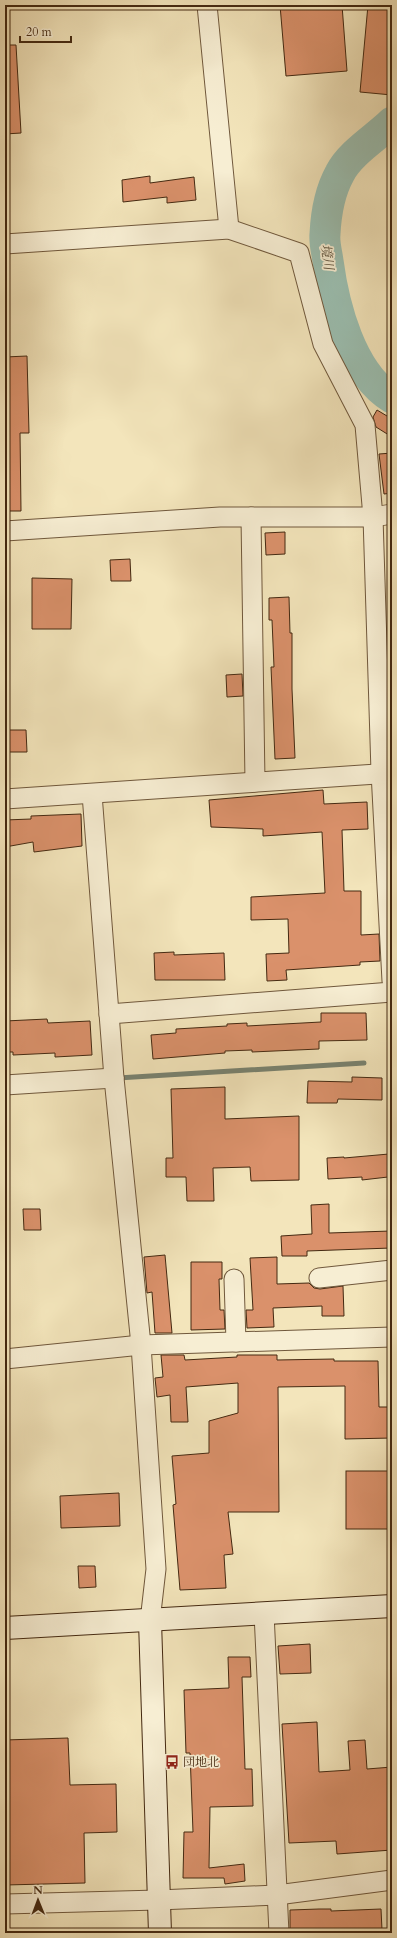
<svg xmlns="http://www.w3.org/2000/svg" width="397" height="1938" font-family="Cardo,'Noto Serif JP',serif">
  <style>
    .lines { fill: none; stroke-linecap: round; stroke-linejoin: round }
    .stream { stroke: #788371; stroke-width: 5 }
    .river { stroke: #9bbfb1; stroke-width: 31 }
    .building { fill: #da916b; stroke: #442911 }
    .street-casing { stroke: #70583c; stroke-width: 21 }
    .secondary-casing { stroke: #442911; stroke-width: 24 }
    .street { stroke: #f7eed3; stroke-width: 19 }
    .secondary { stroke: #f7eed3; stroke-width: 22 }
    .labels { text-anchor: middle; dominant-baseline: central; stroke-width: 3.5; stroke-linejoin: round; paint-order: stroke }
    .poi-label { font-size: 12px; fill: #442911; stroke: #f7eed3; text-anchor: start }
    .water-label { font-size: 13px; font-style: italic; fill: #5a4e39; stroke: #f7eed3 }
  </style>
  <rect width="100%" height="100%" fill="#f3e5bb"/>
  <filter id="stains"><feTurbulence type="fractalNoise" baseFrequency=".005" numOctaves="4"/><feColorMatrix values="0 0 0 0 .2 0 0 0 0 .09 0 0 0 0 .02 0 0 0 .5 -.17"/></filter>
  <radialGradient id="worn" r=".72"><stop offset=".6" stop-color="#630" stop-opacity="0"/><stop offset="1" stop-color="#630" stop-opacity=".3"/></radialGradient>
  <g class="lines">
    <!-- stream -->
    <g class="stream">
      <path d="M 5,5 L 93,5"/>
      <path d="M 118,1078 L 364,1063"/>
    </g>
    <!-- river -->
    <path class="river" d="M 392,122 C 377,137 350,153 340,173 C 330,191 326,213 325,234 C 324,243 327,253 328,261 C 334,306 351,373 392,398"/>
  </g>
  <!-- building -->
  <g class="building">
    <path d="M 280,5 L 342,5 L 347,71 L 286,76 Z"/>
    <path d="M 368,5 L 392,5 L 392,95 L 360,92 Z"/>
    <path d="M 5,45 L 16,45 L 21,133 L 5,134 Z"/>
    <path d="M 150,176 L 150,183 L 194,177 L 196,200 L 167,203 L 167,197 L 123,202 L 122,180 Z"/>
    <path d="M 27,356 L 29,433 L 20,433 L 21,511 L 5,511 L 5,357 Z"/>
    <path d="M 377,410 L 392,419 L 392,437 L 376,427 L 373,417 Z"/>
    <path d="M 392,453 L 392,493 L 384,494 L 379,454 Z"/>
    <path d="M 285,532 L 285,554 L 266,555 L 265,533 Z"/>
    <path d="M 130,559 L 131,581 L 111,581 L 110,560 Z"/>
    <path d="M 32,578 L 72,579 L 71,629 L 32,629 Z"/>
    <path d="M 289,597 L 290,633 L 292,633 L 292,689 L 295,758 L 275,759 L 271,667 L 274,667 L 272,620 L 269,620 L 269,598 Z"/>
    <path d="M 242,674 L 243,696 L 227,697 L 226,675 Z"/>
    <path d="M 6,730 L 26,730 L 27,752 L 7,752 Z"/>
    <path d="M 323,790 L 324,804 L 367,802 L 368,829 L 342,830 L 344,891 L 361,891 L 361,935 L 379,934 L 380,961 L 360,962 L 360,965 L 286,970 L 287,980 L 267,981 L 266,954 L 289,953 L 288,919 L 251,920 L 251,897 L 325,893 L 322,832 L 263,836 L 263,829 L 211,827 L 209,800 Z"/>
    <path d="M 81,814 L 82,846 L 34,852 L 33,842 L 5,847 L 5,820 L 31,819 L 31,816 Z"/>
    <path d="M 174,952 L 174,955 L 224,953 L 225,980 L 155,980 L 154,953 Z"/>
    <path d="M 321,1013 L 366,1013 L 367,1040 L 319,1041 L 319,1049 L 252,1052 L 252,1050 L 225,1051 L 225,1053 L 153,1059 L 151,1035 L 176,1033 L 176,1029 L 227,1026 L 227,1024 L 247,1023 L 247,1026 L 321,1022 Z"/>
    <path d="M 47,1019 L 48,1023 L 90,1021 L 92,1055 L 55,1057 L 55,1053 L 13,1055 L 13,1052 L 5,1052 L 5,1021 Z"/>
    <path d="M 352,1077 L 382,1078 L 382,1100 L 338,1099 L 337,1103 L 307,1103 L 308,1081 L 352,1082 Z"/>
    <path d="M 225,1087 L 225,1119 L 299,1116 L 299,1180 L 251,1181 L 250,1167 L 213,1168 L 214,1201 L 187,1201 L 186,1177 L 166,1177 L 166,1158 L 173,1158 L 171,1089 Z"/>
    <path d="M 389,1154 L 388,1177 L 362,1180 L 362,1177 L 328,1179 L 327,1158 L 344,1157 L 344,1158 Z"/>
    <path d="M 329,1204 L 329,1233 L 391,1231 L 391,1248 L 307,1251 L 307,1256 L 282,1256 L 281,1236 L 312,1234 L 311,1205 Z"/>
    <path d="M 23,1209 L 40,1209 L 41,1230 L 24,1230 Z"/>
    <path d="M 165,1255 L 172,1333 L 155,1333 L 152,1292 L 147,1293 L 144,1257 Z"/>
    <path d="M 277,1257 L 277,1284 L 309,1283 L 314,1288 L 320,1289 L 343,1286 L 344,1316 L 322,1316 L 322,1306 L 273,1308 L 274,1327 L 247,1328 L 246,1310 L 253,1310 L 250,1258 Z"/>
    <path d="M 191,1262 L 222,1262 L 222,1279 L 219,1279 L 220,1310 L 224,1310 L 225,1329 L 191,1330 Z"/>
    <path d="M 161,1355 L 184,1355 L 185,1360 L 237,1357 L 237,1355 L 277,1355 L 277,1360 L 334,1359 L 334,1361 L 378,1361 L 379,1407 L 392,1407 L 392,1438 L 345,1439 L 345,1386 L 278,1387 L 279,1512 L 228,1512 L 233,1554 L 224,1555 L 226,1588 L 180,1590 L 173,1505 L 176,1504 L 172,1456 L 209,1453 L 209,1421 L 238,1413 L 238,1383 L 186,1387 L 188,1422 L 171,1422 L 170,1395 L 157,1397 L 155,1378 L 163,1377 Z"/>
    <rect x="346" y="1471" width="46" height="58"/>
    <path d="M 119,1493 L 120,1526 L 61,1528 L 60,1496 Z"/>
    <path d="M 78,1566 L 95,1566 L 96,1587 L 79,1588 Z"/>
    <path d="M 310,1644 L 311,1673 L 280,1674 L 278,1646 Z"/>
    <path d="M 228,1657 L 250,1657 L 251,1677 L 242,1677 L 245,1769 L 252,1769 L 253,1806 L 210,1807 L 209,1868 L 244,1864 L 245,1881 L 225,1884 L 224,1878 L 183,1878 L 184,1832 L 193,1832 L 190,1753 L 186,1753 L 184,1690 L 229,1688 Z"/>
    <path d="M 317,1722 L 319,1772 L 350,1770 L 348,1741 L 365,1740 L 367,1769 L 392,1767 L 392,1850 L 337,1854 L 336,1841 L 289,1843 L 282,1724 Z"/>
    <path d="M 68,1738 L 70,1785 L 116,1784 L 117,1832 L 84,1833 L 85,1883 L 5,1885 L 5,1740 Z"/>
    <path d="M 319,1909 L 331,1909 L 331,1911 L 381,1909 L 382,1930 L 290,1933 L 290,1910 Z"/>
  </g>
  <g class="lines">
    <defs>
      <g id="street">
        <path d="M 207,5 L 229,229"/>
        <path d="M 5,244 L 229,229 L 299,253 L 323,344 L 365,425 L 373,517 L 381,772 L 392,981"/>
        <path d="M 251,517 L 255,782"/>
        <path d="M 5,531 L 220,517 L 373,517 L 392,514"/>
        <path d="M 92,794 L 114,1078 L 141,1345 L 156,1569 L 150,1621"/>
        <path d="M 5,799 L 392,773"/>
        <path d="M 109,1014 L 392,992"/>
        <path d="M 5,1085 L 114,1078"/>
        <path d="M 319,1278 L 392,1270"/>
        <path d="M 234,1279 L 236,1342"/>
        <path d="M 5,1359 L 141,1345 L 392,1337"/>
        <path d="M 264,1613 L 279,1933"/>
        <path d="M 5,1904 L 158,1900 L 277,1895 L 392,1880"/>
      </g>
      <g id="secondary">
        <path d="M 150,1621 L 160,1933"/>
        <path d="M 5,1628 L 392,1606"/>
      </g>
    </defs>
    <!-- street casing -->
    <use href="#street" class="street-casing"/>
    <!-- secondary casing -->
    <use href="#secondary" class="secondary-casing"/>
    <!-- street -->
    <use href="#street" class="street"/>
    <!-- secondary -->
    <use href="#secondary" class="secondary"/>
  </g>
  <!-- icons -->
  <defs>
    <symbol id="bus-bare" viewBox="-9 -9 18 18"><path d="M-5-6H5V4H4V6H2V4H-2V6H-4V4H-5ZM-3.5-4V0h7V-4ZM-3.5 1.2v1.5H-2V1.2ZM2 1.2v1.5H3.5V1.2Z" fill="#8f2418" stroke="#f7eed3" stroke-width="2.5" paint-order="stroke"/></symbol>
  </defs>
  <g fill-rule="evenodd">
    <use href="#bus-bare" x="162" y="1752" width="20" height="20"/>
  </g>
  <g class="labels">
    <!-- poi labels -->
    <g class="poi-label">
      <text x="183" y="1762">団地北</text>
    </g>
    <!-- water labels -->
    <g class="water-label">
      <text transform="translate(327 257) rotate(82)">境川</text>
    </g>
  </g>
  <!-- margin -->
  <rect width="397" height="1938" fill="none" stroke="#f3e5bb" stroke-width="20"/>
  <rect x="6" y="6" width="385" height="1926" fill="none" stroke="#442911" stroke-width="2"/>
  <rect x="10" y="10" width="377" height="1918" fill="none" stroke="#442911"/>
  <!-- north arrow -->
  <g transform="translate(38 1900) rotate(359)" stroke="#f7eed3" stroke-width="3" paint-order="stroke">
  <path d="M0-3L7 15L0 10L-7 15Z" fill="#442911"/>
  <text y="-6" font-size="11" font-weight="bold" text-anchor="middle" fill="#442911">N</text>
  </g>
  <!-- scale -->
  <path d="M20 36v6h51v-6" fill="none" stroke="#442911" stroke-width="2"/>
  <text x="26" y="36" font-size="12" fill="#442911" stroke="#f7eed3" stroke-width="3" paint-order="stroke">20 m</text>
  <rect width="100%" height="100%" filter="url(#stains)"/>
  <rect width="100%" height="100%" fill="url(#worn)"/>
</svg>
